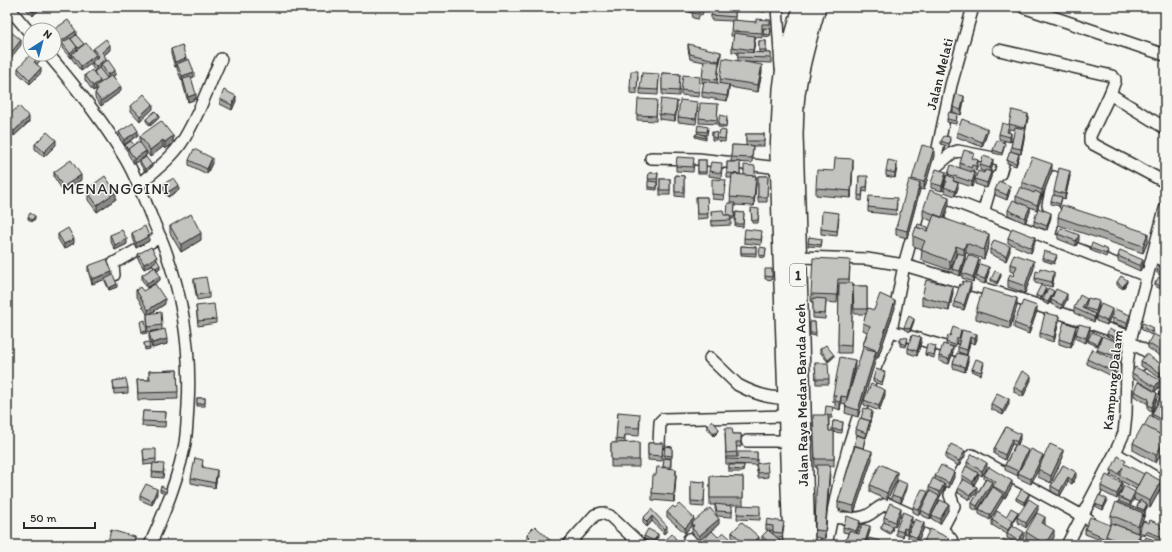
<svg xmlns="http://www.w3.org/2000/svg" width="1172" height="552" font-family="Itim,sans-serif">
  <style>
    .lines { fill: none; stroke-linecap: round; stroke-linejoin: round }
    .minor-casing { stroke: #2b2b2b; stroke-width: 14 }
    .highway-casing { stroke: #2b2b2b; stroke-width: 20 }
    .minor { stroke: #f6f6f2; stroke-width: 11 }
    .highway { stroke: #f6f6f2; stroke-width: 17 }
    .wall { fill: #a8a8a5; stroke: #2b2b2b; fill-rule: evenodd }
    .shaded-wall { fill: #888886; stroke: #2b2b2b }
    .building { fill: #c3c3c0; stroke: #2b2b2b }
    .labels { text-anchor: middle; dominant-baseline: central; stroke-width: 3; stroke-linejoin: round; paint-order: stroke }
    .shield { fill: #f6f6f2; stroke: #686867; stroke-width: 1 }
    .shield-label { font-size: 13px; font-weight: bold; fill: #2b2b2b }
    .street-label { font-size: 14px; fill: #2b2b2b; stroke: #f6f6f2 }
    .quarter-label { font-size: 16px; letter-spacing: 1px; fill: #2b2b2b; stroke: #f6f6f2 }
  </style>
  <rect width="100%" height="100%" fill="#f6f6f2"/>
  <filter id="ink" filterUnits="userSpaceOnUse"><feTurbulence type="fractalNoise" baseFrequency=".025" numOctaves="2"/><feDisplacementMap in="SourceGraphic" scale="8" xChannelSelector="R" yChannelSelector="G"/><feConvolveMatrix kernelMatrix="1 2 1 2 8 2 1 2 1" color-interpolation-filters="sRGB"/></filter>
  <g filter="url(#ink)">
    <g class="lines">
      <defs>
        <g id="minor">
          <path d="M 8,7 L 30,33"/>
          <path d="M 777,7 L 781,68"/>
          <path d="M 1023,7 L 1165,55"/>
          <path d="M 999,50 L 1112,76 L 1115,79 L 1115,81 L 1110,94"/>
          <path d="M 48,54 C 76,87 103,121 125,158 C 136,176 143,196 151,216 C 156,228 162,240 166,252 C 184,302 191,354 188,406 C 187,420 187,435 184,448 C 177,482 164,514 150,545"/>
          <path d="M 1165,128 L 1110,94 L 1090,136 L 1090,142 L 1093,144 L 1165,182"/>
          <path d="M 651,158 L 698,159 L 780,168"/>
          <path d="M 931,171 L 952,153 L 958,151 L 1004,160"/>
          <path d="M 138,185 C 154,171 171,159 182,142 C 199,116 208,86 221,59"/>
          <path d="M 925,190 L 938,148 L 951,85 L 973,7"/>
          <path d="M 983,213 L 992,182 L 1000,174 L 1008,146"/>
          <path d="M 1049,238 L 1055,212 L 1054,210 L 1048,205 L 1054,177"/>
          <path d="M 1153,255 L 1165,262"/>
          <path d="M 798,257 L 867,259 L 904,265 L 891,331 L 956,350"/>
          <path d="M 114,275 L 113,265 L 114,263 L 160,237"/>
          <path d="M 1131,337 L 1019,299 L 904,265 L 925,190 L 1147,276"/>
          <path d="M 1130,342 L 1165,362"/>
          <path d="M 710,358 L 738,385 C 753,393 769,399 787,398"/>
          <path d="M 1147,375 L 1165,385"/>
          <path d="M 747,441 L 789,441"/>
          <path d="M 659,444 L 660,422 L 663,419 L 787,416"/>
          <path d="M 1115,453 L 1165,483"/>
          <path d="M 830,517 C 841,518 856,520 866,516 C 874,513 879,505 888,504 L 942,529 L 951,539 L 954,545"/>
          <path d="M 942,529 L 954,506 L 950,495 L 951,491 L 969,457 L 972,455 L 1088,519"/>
          <path d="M 689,539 L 694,545"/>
          <path d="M 568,545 L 595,515 L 602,513 L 610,516 L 641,545"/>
          <path d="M 826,545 L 839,483 L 849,445 L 872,375 L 891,331"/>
          <path d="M 1067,545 L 1115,453 L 1124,433 L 1126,414 L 1127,364 L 1131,337 L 1165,209"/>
        </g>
        <g id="highway">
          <path d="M 792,545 L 782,256 L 779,153 L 782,89 L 785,67 L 802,7"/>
          <path d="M 806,545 L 794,134 C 795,118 794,103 797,88 C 801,60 809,34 817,7"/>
        </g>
      </defs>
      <!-- minor casing -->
      <use href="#minor" class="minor-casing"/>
      <!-- highway casing -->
      <use href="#highway" class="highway-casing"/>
      <!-- minor -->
      <use href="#minor" class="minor"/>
      <!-- highway -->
      <use href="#highway" class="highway"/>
    </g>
    <!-- wall -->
    <g class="wall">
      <path d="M 24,7 L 42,7 L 33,16 Z"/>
      <path d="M 687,7 L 709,7 L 709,8 L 704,8 L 702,15 L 700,14 L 698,19 L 693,18 L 692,13 L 687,11 Z"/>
      <path d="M 745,7 L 765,7 L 765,12 L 745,10 Z"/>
      <path d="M 735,9 L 735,21 L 756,22 L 770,20 L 770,29 L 771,31 L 770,37 L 763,36 L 764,29 L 762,28 L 762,38 L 755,37 L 753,53 L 759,53 L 759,41 L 766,41 L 766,53 L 759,53 L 771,53 L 771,63 L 744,62 L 762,72 L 758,92 L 729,87 L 727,101 L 702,97 L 702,92 L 704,83 L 702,83 L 702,78 L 704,62 L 690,59 L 688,49 L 688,44 L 721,57 L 719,66 L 717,83 L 720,84 L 720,79 L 738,61 L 738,53 L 732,52 L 732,47 L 734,36 L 731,36 L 732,21 L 711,20 L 711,15 Z"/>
      <path d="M 54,30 L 76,35 L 84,45 L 93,51 L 93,49 L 110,50 L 104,55 L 106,61 L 115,75 L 113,76 L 121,91 L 101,106 L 95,98 L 95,93 L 96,92 L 96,89 L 93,91 L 85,80 L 85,75 L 95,71 L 92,67 L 92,63 L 81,71 L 72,59 L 72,57 L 70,58 L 62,48 L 62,45 L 60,47 L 54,38 Z"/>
      <path d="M 171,49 L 186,60 L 194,77 L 191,78 L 196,99 L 188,102 L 183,84 L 183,81 L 182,81 L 177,69 L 177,66 L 175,67 L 171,54 Z"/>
      <path d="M 40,61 L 37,64 L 41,73 L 30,84 L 18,73 L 18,68 Z"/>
      <path d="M 662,73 L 680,74 L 679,96 L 662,95 Z"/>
      <path d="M 638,76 L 637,94 L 630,93 L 630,88 Z"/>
      <path d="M 659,79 L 658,95 L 640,94 L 640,89 Z"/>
      <path d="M 700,82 L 699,97 L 681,95 L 681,90 Z"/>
      <path d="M 220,99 L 236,101 L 232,110 L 220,104 Z"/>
      <path d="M 964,101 L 961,115 L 953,112 L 953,107 Z"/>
      <path d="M 718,104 L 717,124 L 699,123 L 699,118 Z"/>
      <path d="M 657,105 L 656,121 L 637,120 L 637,115 Z"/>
      <path d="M 131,106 L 153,109 L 140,121 L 131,111 Z"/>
      <path d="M 677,106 L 675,121 L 659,119 L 659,114 Z"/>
      <path d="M 698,107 L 696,124 L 678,122 L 678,117 Z"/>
      <path d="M 957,116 L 956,124 L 947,122 L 947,119 Z"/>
      <path d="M 7,117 L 29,122 L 14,136 L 7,129 Z"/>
      <path d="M 159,118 L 150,126 L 146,121 L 146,119 Z"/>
      <path d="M 1028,118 L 1021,154 L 1013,152 L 1019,157 L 1016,166 L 1007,163 L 1007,160 L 1011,151 L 1011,147 L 1015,130 L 1009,129 L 1009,132 L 1011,138 L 1010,142 L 999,139 L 999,134 L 1009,125 L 1009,124 Z"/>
      <path d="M 727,119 L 726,128 L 718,127 L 718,125 Z"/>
      <path d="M 708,129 L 707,135 L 698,134 L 706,138 L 706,140 L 695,137 L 695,135 L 698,133 L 697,131 Z"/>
      <path d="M 119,132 L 138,135 L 124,145 L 119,137 Z"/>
      <path d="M 712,132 L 717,133 L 716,140 L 712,140 Z"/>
      <path d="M 957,132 L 987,134 L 982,147 L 957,137 Z"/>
      <path d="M 726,133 L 725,142 L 718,141 L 718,138 Z"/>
      <rect x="746" y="134" width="18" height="12"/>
      <path d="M 140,136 L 173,136 L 173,144 L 165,149 L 163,147 L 150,157 L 146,151 L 146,156 L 134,164 L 128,154 L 128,152 L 125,148 L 125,145 L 134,145 L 140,143 Z"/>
      <path d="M 950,139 L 949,147 L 941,144 L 941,141 Z"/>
      <path d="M 35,144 L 56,145 L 44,157 L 35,149 Z"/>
      <path d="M 732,145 L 753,146 L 752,163 L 731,162 Z"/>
      <path d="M 1005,145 L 1002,155 L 993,153 L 993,150 Z"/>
      <path d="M 934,156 L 924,190 L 920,189 L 907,238 L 896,235 L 896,228 L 912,181 L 912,179 Z"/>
      <path d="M 974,159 L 978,165 L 976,171 L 972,170 L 971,172 L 975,178 L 972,187 L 954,181 L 958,188 L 955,196 L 944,192 L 945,181 L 942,191 L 931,188 L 931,183 L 946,177 L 948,176 L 948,174 L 960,168 L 960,163 Z"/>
      <path d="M 189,160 L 212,163 L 207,174 L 189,165 Z"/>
      <rect x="698" y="160" width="8" height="14"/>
      <path d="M 140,161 L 152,167 L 145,172 L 140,164 Z"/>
      <path d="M 727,162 L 740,162 L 740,175 L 755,176 L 756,184 L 754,206 L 735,205 L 734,219 L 731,219 L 731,225 L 712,226 L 711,211 L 724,215 L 727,215 L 730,203 L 732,178 L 727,178 Z"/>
      <path d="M 694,163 L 693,172 L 676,171 L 676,166 Z"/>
      <path d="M 993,164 L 991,172 L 991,177 L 987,188 L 975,184 L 975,179 L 984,173 L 985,172 L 980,170 L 980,165 Z"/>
      <path d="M 853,166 L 851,198 L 816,195 L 816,188 L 834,171 Z"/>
      <path d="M 897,167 L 895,178 L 886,176 L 886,171 Z"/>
      <path d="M 722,168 L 721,178 L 709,176 L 709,171 Z"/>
      <path d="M 1052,171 L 1037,210 L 1030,207 L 1030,212 L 1025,223 L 1008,215 L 1008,210 L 1016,201 L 1016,196 L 1022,188 L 1022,182 Z"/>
      <path d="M 54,172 L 81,180 L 63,191 L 54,177 Z"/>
      <path d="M 649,173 L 658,173 L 657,190 L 648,189 Z"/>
      <path d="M 675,175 L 684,176 L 684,197 L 675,196 Z"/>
      <path d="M 758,176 L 768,176 L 767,202 L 758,202 Z"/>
      <path d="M 859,176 L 868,181 L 867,192 L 863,191 L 862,201 L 858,200 Z"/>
      <path d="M 1070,176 L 1065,199 L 1062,198 L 1060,206 L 1051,204 L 1051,201 L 1054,195 L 1054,191 Z"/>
      <rect x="660" y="179" width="10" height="16"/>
      <path d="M 163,184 L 179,190 L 168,197 L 163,189 Z"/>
      <path d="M 726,185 L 724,200 L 712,199 L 712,194 Z"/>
      <path d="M 90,187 L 116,199 L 97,212 L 88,200 L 88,192 L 90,191 Z"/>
      <path d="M 995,190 L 1010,191 L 1007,200 L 995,195 Z"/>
      <path d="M 696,197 L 707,197 L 708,218 L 697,219 Z"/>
      <path d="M 897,203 L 896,215 L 868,212 L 868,207 Z"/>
      <path d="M 949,204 L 945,218 L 989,244 L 984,259 L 966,253 L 965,255 L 965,260 L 960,276 L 952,273 L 952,269 L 956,256 L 956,255 L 950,270 L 921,260 L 922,249 L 913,246 L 913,236 L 928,229 L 927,231 L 928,231 L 932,221 L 923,217 L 923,210 Z"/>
      <path d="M 751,210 L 759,212 L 758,223 L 752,223 Z"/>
      <path d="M 736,212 L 744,213 L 743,227 L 735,226 Z"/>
      <path d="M 28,217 L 35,219 L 32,222 L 28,219 Z"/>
      <path d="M 1051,217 L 1047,230 L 1034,226 L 1034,221 Z"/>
      <path d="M 1058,217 L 1148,241 L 1143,253 L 1058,225 Z"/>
      <path d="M 839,218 L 837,236 L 821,234 L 821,229 Z"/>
      <path d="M 170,226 L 201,240 L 181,252 L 170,233 Z"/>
      <path d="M 132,233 L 149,241 L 136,248 L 132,238 Z"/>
      <path d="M 58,234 L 74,243 L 64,249 L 58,239 Z"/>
      <path d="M 1058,234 L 1079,240 L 1076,246 L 1058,239 Z"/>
      <path d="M 110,235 L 127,244 L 115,250 L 110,240 Z"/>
      <path d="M 762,236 L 761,245 L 744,243 L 744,238 Z"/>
      <path d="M 809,237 L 822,241 L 821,247 L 808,246 Z"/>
      <path d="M 1008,238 L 1035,242 L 1031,253 L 1008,243 Z"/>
      <path d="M 741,246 L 756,247 L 756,256 L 741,255 Z"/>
      <path d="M 766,248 L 765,258 L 759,257 L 759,255 Z"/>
      <path d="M 1090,248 L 1108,252 L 1106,257 L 1090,250 Z"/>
      <path d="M 990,249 L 1010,251 L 1006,261 L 990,254 Z"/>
      <path d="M 138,254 L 157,261 L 160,268 L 157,270 L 160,280 L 147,288 L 142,280 L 142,275 L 154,268 L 152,266 L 152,265 L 144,269 L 138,259 Z"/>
      <path d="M 1118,256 L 1143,265 L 1140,271 L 1118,261 Z"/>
      <path d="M 1057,257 L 1054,264 L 1042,260 L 1042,258 Z"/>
      <path d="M 979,264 L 973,282 L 962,278 L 962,273 Z"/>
      <path d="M 1010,264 L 1034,268 L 1025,293 L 1008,287 L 1008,280 L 1013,276 L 1014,273 L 1010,271 Z"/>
      <path d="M 88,266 L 117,287 L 109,290 L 105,281 L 105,279 L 92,284 L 88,271 Z"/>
      <path d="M 850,267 L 849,283 L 853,283 L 851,353 L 838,353 L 839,286 L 838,286 L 837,303 L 826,302 L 825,319 L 813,318 L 813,302 L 811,301 L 811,294 Z"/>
      <path d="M 1165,269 L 1163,277 L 1157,273 L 1157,270 Z"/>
      <path d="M 772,272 L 772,280 L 765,279 L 765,276 Z"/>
      <path d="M 989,272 L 985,284 L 976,281 L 976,276 Z"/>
      <path d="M 1039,272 L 1054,277 L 1052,287 L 1035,283 L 1035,278 Z"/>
      <path d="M 1001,276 L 997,284 L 991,281 L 991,279 Z"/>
      <path d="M 194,279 L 209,293 L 209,298 L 197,300 L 194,284 Z"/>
      <path d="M 1165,280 L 1165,291 L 1155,286 L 1155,283 Z"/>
      <path d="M 1117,282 L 1127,282 L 1123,289 L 1117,285 Z"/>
      <path d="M 962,285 L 971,288 L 964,310 L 954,307 L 954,302 Z"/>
      <path d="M 853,286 L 867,286 L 867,310 L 874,310 L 895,308 L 878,358 L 876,358 L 858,417 L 845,413 L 846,404 L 841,403 L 840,410 L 835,408 L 835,402 L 833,402 L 833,395 L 855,368 L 849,394 L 863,348 L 863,345 L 867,332 L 863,330 L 863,323 L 866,314 L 854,314 Z"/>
      <path d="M 136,290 L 143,291 L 165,304 L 150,314 L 162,325 L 162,329 L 167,344 L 152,348 L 149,338 L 149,333 L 158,330 L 148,332 L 147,319 L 147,314 L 136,295 Z"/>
      <path d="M 1046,290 L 1041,300 L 1036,298 L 1036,295 Z"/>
      <path d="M 953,293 L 949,311 L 922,305 L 922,297 Z"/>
      <path d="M 1054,293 L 1067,299 L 1062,309 L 1051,304 L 1051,300 L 1048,305 L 1043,302 L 1043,300 Z"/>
      <path d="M 1087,302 L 1099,306 L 1097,312 L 1112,314 L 1107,325 L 1096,321 L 1096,316 L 1095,316 L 1095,319 L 1094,322 L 1074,313 L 1074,308 Z"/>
      <path d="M 196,306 L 216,319 L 216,323 L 198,326 Z"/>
      <path d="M 1017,306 L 1010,329 L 976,319 L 976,311 Z"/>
      <path d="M 1037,311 L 1029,334 L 1014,328 L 1014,323 Z"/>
      <path d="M 1112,318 L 1130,319 L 1127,328 L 1112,323 Z"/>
      <path d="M 914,321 L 910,332 L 904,329 L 904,327 Z"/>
      <path d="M 1059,321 L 1054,342 L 1040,338 L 1040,333 Z"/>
      <path d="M 810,322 L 815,322 L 816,336 L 810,335 Z"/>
      <path d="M 1141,326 L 1153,331 L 1151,335 L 1141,329 Z"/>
      <path d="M 962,330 L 977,339 L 975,344 L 970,342 L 967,355 L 958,352 L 958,347 Z"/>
      <path d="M 1076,331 L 1071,348 L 1059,344 L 1059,339 Z"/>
      <path d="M 961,332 L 959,341 L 957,341 L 955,347 L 946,345 L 946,342 L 950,336 Z"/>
      <path d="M 1090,332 L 1086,343 L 1076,339 L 1076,334 Z"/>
      <path d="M 1107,334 L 1123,339 L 1121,343 L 1107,336 Z"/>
      <path d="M 1101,338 L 1097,346 L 1088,342 L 1088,340 Z"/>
      <path d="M 1165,340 L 1165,360 L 1163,358 L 1163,356 L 1162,357 L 1148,348 L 1148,343 Z"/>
      <path d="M 908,341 L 906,347 L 900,346 L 900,343 Z"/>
      <path d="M 921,342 L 917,356 L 908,353 L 908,348 Z"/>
      <path d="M 144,343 L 150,347 L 150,349 L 145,350 Z"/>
      <path d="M 1120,347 L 1115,360 L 1119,367 L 1114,377 L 1087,364 L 1087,359 L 1097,351 L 1097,350 Z"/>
      <path d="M 820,349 L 834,357 L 828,362 L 820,352 Z"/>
      <path d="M 936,349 L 934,358 L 925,355 L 925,353 Z"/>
      <path d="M 953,352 L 949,364 L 939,361 L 939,356 Z"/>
      <path d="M 968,361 L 965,372 L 953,368 L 953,363 Z"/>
      <path d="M 1141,361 L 1164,371 L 1160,378 L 1141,366 Z"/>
      <path d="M 815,363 L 829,379 L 829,384 L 816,384 Z"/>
      <path d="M 984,364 L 981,375 L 972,371 L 972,369 Z"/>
      <path d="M 177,370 L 178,399 L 138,400 L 137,380 L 149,380 L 149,371 Z"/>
      <path d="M 1165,372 L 1165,382 L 1161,380 L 1161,377 Z"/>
      <path d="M 1132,373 L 1160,385 L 1155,392 L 1157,398 L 1152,412 L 1148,410 L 1148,404 L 1134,396 L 1134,391 L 1153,390 L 1132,378 Z"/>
      <path d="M 885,374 L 882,385 L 873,382 L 873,379 Z"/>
      <path d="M 1031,380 L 1023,397 L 1014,392 L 1014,387 Z"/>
      <path d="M 113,381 L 128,388 L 128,393 L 114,394 Z"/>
      <path d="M 1165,383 L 1165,446 L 1156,463 L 1133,450 L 1133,443 L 1152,416 L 1152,414 L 1159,399 L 1159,394 Z"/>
      <path d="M 885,395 L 879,411 L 864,405 L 864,400 Z"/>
      <rect x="197" y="398" width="8" height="8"/>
      <path d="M 991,404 L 1009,404 L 1003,415 L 991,409 Z"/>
      <path d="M 833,407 L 832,418 L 829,418 L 829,431 L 832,431 L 833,421 L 843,422 L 842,433 L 834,432 L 834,466 L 830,466 L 825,539 L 815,537 L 817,467 L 815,467 L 813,422 L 825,415 Z"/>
      <path d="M 143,411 L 166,412 L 165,427 L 142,426 Z"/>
      <path d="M 618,412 L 640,421 L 639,436 L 625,435 L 625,443 L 639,442 L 639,467 L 611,467 L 611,443 L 616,443 Z"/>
      <path d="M 872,413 L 870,422 L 870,426 L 866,438 L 856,434 L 856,429 L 861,418 Z"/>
      <path d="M 707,425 L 719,431 L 714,436 L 707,428 Z"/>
      <path d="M 1006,427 L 1020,439 L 1018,445 L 1028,454 L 1043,459 L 1063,457 L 1051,483 L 1038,477 L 1038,470 L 1031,484 L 1018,478 L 1018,475 L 1018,476 L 1005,470 L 1005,465 L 1015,445 L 1012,444 L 1005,460 L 994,454 L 994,449 Z"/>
      <path d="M 725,433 L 733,434 L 741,434 L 741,447 L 736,447 L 737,457 L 738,457 L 757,452 L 757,463 L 768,472 L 768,477 L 758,478 L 756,465 L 726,464 Z"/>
      <path d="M 865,441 L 863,448 L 872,459 L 854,513 L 838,509 L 838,502 L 854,447 L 854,445 Z"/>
      <path d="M 648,443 L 663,443 L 662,461 L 648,460 Z"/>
      <path d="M 665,446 L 672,447 L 672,458 L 664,458 Z"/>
      <path d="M 143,449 L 156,459 L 156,463 L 164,469 L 163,478 L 152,477 L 153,464 L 144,465 Z"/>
      <path d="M 946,454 L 965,456 L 959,466 L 946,459 Z"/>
      <path d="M 664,458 L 671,459 L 671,468 L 676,476 L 674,502 L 652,500 L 652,493 L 656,475 L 663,468 Z"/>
      <path d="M 967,462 L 987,468 L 982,476 L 978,474 L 978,478 L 974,485 L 977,492 L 970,500 L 958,493 L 958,488 L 962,480 L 962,475 L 967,466 Z"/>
      <path d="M 203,465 L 203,467 L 217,475 L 215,488 L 191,483 L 191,478 Z"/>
      <path d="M 729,465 L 744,465 L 743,472 L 729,472 Z"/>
      <path d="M 1063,465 L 1076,477 L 1072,484 L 1068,482 L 1060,496 L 1051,491 L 1051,486 Z"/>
      <path d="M 1126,465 L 1161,488 L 1150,508 L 1147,507 L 1145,512 L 1145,514 L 1138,533 L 1111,523 L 1111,515 L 1118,503 L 1119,502 L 1119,497 L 1135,492 L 1136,489 L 1119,480 L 1119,478 L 1118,479 L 1111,475 L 1111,470 ZM 1134,498 L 1134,500 L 1139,502 L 1137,507 L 1137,509 L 1130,506 Z"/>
      <path d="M 984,475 L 1012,486 L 1005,498 L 1003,497 L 1003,499 L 990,520 L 979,514 L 979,509 L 993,488 L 994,486 L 992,484 L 992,487 L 977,511 L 972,508 L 972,503 L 985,480 L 984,479 Z"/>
      <path d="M 710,476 L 743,477 L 743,505 L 760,511 L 760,520 L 737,519 L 738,505 L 729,505 L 732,510 L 732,517 L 717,516 L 715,509 L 715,505 L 710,505 Z"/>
      <path d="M 935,476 L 954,477 L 949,488 L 944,485 L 944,489 L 940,497 L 939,497 L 939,501 L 949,509 L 940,524 L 932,519 L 932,515 L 930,519 L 921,515 L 921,511 L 919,515 L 913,512 L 913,507 L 928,496 L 930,492 L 929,492 L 929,487 L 935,480 Z"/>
      <path d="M 897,480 L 887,500 L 870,492 L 870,485 Z"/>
      <path d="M 691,481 L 705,482 L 704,507 L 691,506 Z"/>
      <path d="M 1101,486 L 1122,488 L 1117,499 L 1101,491 Z"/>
      <path d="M 160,489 L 167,492 L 166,494 L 160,492 Z"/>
      <path d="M 907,489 L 901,503 L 892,499 L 892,495 Z"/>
      <path d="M 157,494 L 152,505 L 140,500 L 140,495 Z"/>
      <path d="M 1029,496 L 1024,505 L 1016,500 L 1016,498 Z"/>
      <path d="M 1107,502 L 1103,510 L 1095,506 L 1095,504 Z"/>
      <path d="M 1165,506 L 1165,523 L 1161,521 L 1161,514 Z"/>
      <path d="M 675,508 L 694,522 L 719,524 L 699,541 L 692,533 L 692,525 L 685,533 L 667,517 L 667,512 Z"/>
      <path d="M 1038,510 L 1026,528 L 1017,522 L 1017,517 Z"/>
      <path d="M 650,511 L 667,531 L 664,534 L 652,521 L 647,527 L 643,523 L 643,518 Z"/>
      <path d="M 901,513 L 895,527 L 885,523 L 893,529 L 890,534 L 881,529 L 881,527 L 884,522 L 884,517 Z"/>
      <path d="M 1018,515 L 1013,522 L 1013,526 L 1024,537 L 1019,545 L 1007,538 L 1007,534 L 992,525 L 992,520 L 1006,517 Z"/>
      <path d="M 912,521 L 907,534 L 904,533 L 903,537 L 896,535 L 896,530 Z"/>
      <path d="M 766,525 L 784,526 L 782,538 L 776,537 L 780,545 L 766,545 L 762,541 L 762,536 L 768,530 L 766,530 ZM 769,530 L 773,531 L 773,534 Z"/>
      <path d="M 1045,525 L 1054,537 L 1049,545 L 1035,545 L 1026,540 L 1026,532 Z"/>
      <path d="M 860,526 L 857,534 L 859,534 L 870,531 L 865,545 L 845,545 L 845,543 L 848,533 L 843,532 L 843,527 Z"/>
      <path d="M 1162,527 L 1161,529 L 1165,530 L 1165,541 L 1146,534 L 1145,536 L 1139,534 L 1139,532 Z"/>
      <path d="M 924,528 L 917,543 L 908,539 L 908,534 Z"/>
      <path d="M 1085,529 L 1140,542 L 1138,545 L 1109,545 L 1098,541 L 1098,539 L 1085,534 Z"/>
      <path d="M 732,532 L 759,542 L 757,545 L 740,545 L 732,537 Z"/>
      <path d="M 527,534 L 551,545 L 527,540 Z"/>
      <path d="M 644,536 L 658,537 L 654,544 L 644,539 Z"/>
      <path d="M 718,537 L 731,545 L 703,545 L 703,541 Z"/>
      <path d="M 924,541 L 949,543 L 948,545 L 924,545 Z"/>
    </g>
    <!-- shaded-wall -->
    <g class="shaded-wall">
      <path d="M 37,7 L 42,7 L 33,16 L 33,11 Z"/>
      <path d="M 76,31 L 76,36 L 63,45 L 62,43 L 62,45 L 60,47 L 60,42 Z"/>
      <path d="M 755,36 L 755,41 L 753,55 L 753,50 Z"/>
      <path d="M 21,40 L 21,45 L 7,63 L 7,58 Z"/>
      <path d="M 110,45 L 110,50 L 102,57 L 102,52 Z"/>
      <path d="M 77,47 L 77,52 L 72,54 L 72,57 L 70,58 L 70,53 Z"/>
      <path d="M 721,52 L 721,57 L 719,66 L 719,61 Z"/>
      <path d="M 96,55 L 96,60 L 81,71 L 81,66 Z"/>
      <path d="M 40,56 L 40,61 L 34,67 L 34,62 Z"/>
      <path d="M 106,58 L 106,63 L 101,64 L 101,67 L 96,72 L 96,67 Z"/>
      <path d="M 186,58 L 186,63 L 177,64 L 177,66 L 175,67 L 175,62 Z"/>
      <path d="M 762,65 L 762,72 L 758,92 L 758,85 Z"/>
      <path d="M 41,68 L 41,73 L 30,84 L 30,80 Z"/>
      <path d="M 115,70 L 115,75 L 108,80 L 108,75 Z"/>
      <path d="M 194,72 L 194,77 L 183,81 L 183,79 L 183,81 L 182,81 L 182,76 Z"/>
      <path d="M 100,81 L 100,86 L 96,86 L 96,89 L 93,91 L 93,86 Z"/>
      <path d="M 729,85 L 729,90 L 727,101 L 727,96 Z"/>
      <path d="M 121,87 L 121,91 L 101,106 L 101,101 Z"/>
      <path d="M 196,94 L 196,99 L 188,102 L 188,97 Z"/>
      <path d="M 236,96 L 236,101 L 232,110 L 232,105 Z"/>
      <path d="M 964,96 L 964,101 L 961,115 L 961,110 Z"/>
      <path d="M 677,101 L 677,106 L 675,121 L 675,116 Z"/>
      <path d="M 153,104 L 153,109 L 140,121 L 140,116 Z"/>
      <path d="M 1028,114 L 1028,118 L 1025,133 L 1025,128 Z"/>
      <path d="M 159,115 L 159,118 L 150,126 L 150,123 Z"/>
      <path d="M 29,117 L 29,122 L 14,136 L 14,131 Z"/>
      <path d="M 987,129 L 987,134 L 982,147 L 982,142 Z"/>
      <path d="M 1025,129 L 1025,134 L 1021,154 L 1021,149 Z"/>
      <path d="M 138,131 L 138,135 L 124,145 L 124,140 Z"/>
      <path d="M 1011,133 L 1011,138 L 1010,142 L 1010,137 Z"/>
      <path d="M 173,136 L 173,144 L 165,149 L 165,142 Z"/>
      <path d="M 56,140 L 56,145 L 44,157 L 44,152 Z"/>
      <path d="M 163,140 L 163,147 L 150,157 L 150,150 Z"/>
      <path d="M 934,148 L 934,156 L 924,190 L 924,182 Z"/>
      <path d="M 146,151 L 146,156 L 134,164 L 134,159 Z"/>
      <path d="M 1019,154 L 1019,157 L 1016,166 L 1016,163 Z"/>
      <path d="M 212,158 L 212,163 L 207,174 L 207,169 Z"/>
      <path d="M 853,159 L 853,166 L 851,198 L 851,191 Z"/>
      <path d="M 993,159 L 993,164 L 990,173 L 990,168 Z"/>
      <path d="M 978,160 L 978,165 L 976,171 L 976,166 Z"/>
      <path d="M 897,162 L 897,167 L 895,178 L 895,173 Z"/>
      <path d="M 1052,164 L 1052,171 L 1042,197 L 1042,190 Z"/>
      <path d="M 152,165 L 152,167 L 145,172 L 145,169 Z"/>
      <path d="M 1070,171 L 1070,176 L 1065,199 L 1065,194 Z"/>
      <path d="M 946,172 L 946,177 L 942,191 L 942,186 Z"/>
      <path d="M 991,172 L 991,177 L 987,188 L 987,183 Z"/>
      <path d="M 975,173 L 975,178 L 972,187 L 972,182 Z"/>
      <path d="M 81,175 L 81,180 L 63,191 L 63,187 Z"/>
      <path d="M 756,176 L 756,184 L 754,206 L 754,199 Z"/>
      <path d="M 920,183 L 920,190 L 907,238 L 907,231 Z"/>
      <path d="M 958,183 L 958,188 L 955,196 L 955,191 Z"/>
      <path d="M 179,185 L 179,190 L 168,197 L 168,192 Z"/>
      <path d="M 1010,186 L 1010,191 L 1007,200 L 1007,195 Z"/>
      <path d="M 116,192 L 116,199 L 97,212 L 97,205 Z"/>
      <path d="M 1041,194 L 1041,199 L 1037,210 L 1037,205 Z"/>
      <path d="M 949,197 L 949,204 L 942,224 L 942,217 Z"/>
      <path d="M 1030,207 L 1030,212 L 1025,223 L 1025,218 Z"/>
      <path d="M 1051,213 L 1051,217 L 1047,230 L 1047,226 Z"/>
      <path d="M 35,216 L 35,219 L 32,222 L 32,220 Z"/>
      <path d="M 201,233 L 201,240 L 181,252 L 181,245 Z"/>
      <path d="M 1148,233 L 1148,241 L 1143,253 L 1143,246 Z"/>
      <path d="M 989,234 L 989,244 L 984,259 L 984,250 Z"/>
      <path d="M 1079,235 L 1079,240 L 1076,246 L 1076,241 Z"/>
      <path d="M 149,236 L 149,241 L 136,248 L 136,243 Z"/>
      <path d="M 1035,237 L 1035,242 L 1031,253 L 1031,248 Z"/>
      <path d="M 74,239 L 74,243 L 64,249 L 64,244 Z"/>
      <path d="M 127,239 L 127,244 L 115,250 L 115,245 Z"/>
      <path d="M 966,243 L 966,253 L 964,258 L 964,249 Z"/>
      <path d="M 956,246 L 956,255 L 950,270 L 950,261 Z"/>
      <path d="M 1010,246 L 1010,251 L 1006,261 L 1006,256 Z"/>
      <path d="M 965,255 L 965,260 L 960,276 L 960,271 Z"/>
      <path d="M 157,257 L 157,262 L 144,269 L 144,264 Z"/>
      <path d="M 979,259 L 979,264 L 973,282 L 973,277 Z"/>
      <path d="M 1143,260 L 1143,265 L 1140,271 L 1140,266 Z"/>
      <path d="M 1034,261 L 1034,268 L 1025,293 L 1025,286 Z"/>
      <path d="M 160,265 L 160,268 L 156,271 L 156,268 Z"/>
      <path d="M 989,267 L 989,272 L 985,284 L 985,279 Z"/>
      <path d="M 112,272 L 112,277 L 92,284 L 92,279 Z"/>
      <path d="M 1054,272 L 1054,277 L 1052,287 L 1052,282 Z"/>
      <path d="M 1001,273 L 1001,276 L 997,284 L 997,282 Z"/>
      <path d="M 160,276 L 160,280 L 147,288 L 147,283 Z"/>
      <path d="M 1127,280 L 1127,282 L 1123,289 L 1123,287 Z"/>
      <path d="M 971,283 L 971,288 L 964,310 L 964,305 Z"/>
      <path d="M 117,284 L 117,287 L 109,290 L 109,288 Z"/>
      <path d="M 953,286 L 953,293 L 949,311 L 949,304 Z"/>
      <path d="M 1046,288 L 1046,290 L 1041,300 L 1041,298 Z"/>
      <path d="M 1054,291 L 1054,293 L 1048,305 L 1048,302 Z"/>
      <path d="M 1067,294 L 1067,299 L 1062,309 L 1062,305 Z"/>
      <path d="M 1017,298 L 1017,306 L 1010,329 L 1010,322 Z"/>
      <path d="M 165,299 L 165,304 L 148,315 L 148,310 Z"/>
      <path d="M 1087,299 L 1087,303 L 1083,312 L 1082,308 Z"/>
      <path d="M 895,301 L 895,308 L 878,358 L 878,351 Z"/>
      <path d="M 1099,301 L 1099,306 L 1096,316 L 1096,311 Z"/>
      <path d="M 1037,306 L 1037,311 L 1029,334 L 1029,329 Z"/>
      <path d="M 1112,309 L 1112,314 L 1107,325 L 1107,321 Z"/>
      <path d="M 1095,314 L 1095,319 L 1094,322 L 1094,317 Z"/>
      <path d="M 1130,315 L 1130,319 L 1127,328 L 1127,323 Z"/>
      <path d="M 1059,316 L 1059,321 L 1054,342 L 1054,337 Z"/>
      <path d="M 914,319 L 914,321 L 910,332 L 910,329 Z"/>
      <path d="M 1076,326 L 1076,331 L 1071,348 L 1071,343 Z"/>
      <path d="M 1090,327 L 1090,332 L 1086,343 L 1086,338 Z"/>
      <path d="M 147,331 L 147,333 L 142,334 L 142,332 Z"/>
      <path d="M 977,334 L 977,339 L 975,344 L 975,339 Z"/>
      <path d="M 1101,336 L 1101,338 L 1097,346 L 1097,344 Z"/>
      <path d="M 921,337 L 921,342 L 917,356 L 917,351 Z"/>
      <path d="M 970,337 L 970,342 L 967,355 L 967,350 Z"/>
      <path d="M 167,339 L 167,344 L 152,348 L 152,343 Z"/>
      <path d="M 1120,343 L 1120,347 L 1115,361 L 1115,356 Z"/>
      <path d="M 953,347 L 953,352 L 949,364 L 949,359 Z"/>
      <path d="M 1165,348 L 1165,352 L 1163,353 L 1163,356 L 1162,357 L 1162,352 Z"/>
      <path d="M 876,351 L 876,359 L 858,417 L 858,410 Z"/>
      <path d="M 834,355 L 834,357 L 828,362 L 828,360 Z"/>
      <path d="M 968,356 L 968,361 L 965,372 L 965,367 Z"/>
      <path d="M 855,360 L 855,368 L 847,404 L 847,397 Z"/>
      <path d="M 1119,362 L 1119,367 L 1114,377 L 1114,372 Z"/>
      <path d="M 1164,366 L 1164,371 L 1160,378 L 1160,373 Z"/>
      <path d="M 1031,376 L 1031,380 L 1023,397 L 1023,392 Z"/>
      <path d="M 1160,380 L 1160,385 L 1155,392 L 1155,387 Z"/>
      <path d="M 885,390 L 885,395 L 879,411 L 879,406 Z"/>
      <path d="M 1157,393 L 1157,398 L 1152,412 L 1152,407 Z"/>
      <path d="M 841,396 L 841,403 L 840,410 L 840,402 Z"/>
      <path d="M 1009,399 L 1009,404 L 1003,415 L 1003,411 Z"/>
      <path d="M 872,411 L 872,413 L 870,422 L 870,426 L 866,438 L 866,433 Z"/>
      <path d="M 719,429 L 719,431 L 714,436 L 714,434 Z"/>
      <path d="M 1020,434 L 1020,439 L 1017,447 L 1017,442 Z"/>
      <path d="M 1012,439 L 1012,444 L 1005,460 L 1005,455 Z"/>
      <path d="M 1165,439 L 1165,446 L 1156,463 L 1156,455 Z"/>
      <path d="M 1028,450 L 1028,455 L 1018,473 L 1018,476 L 1018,471 Z"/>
      <path d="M 1063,450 L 1063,457 L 1051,483 L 1051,476 Z"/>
      <path d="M 872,451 L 872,459 L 854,513 L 854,506 Z"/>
      <path d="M 965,451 L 965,456 L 959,466 L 959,461 Z"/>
      <path d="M 1043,455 L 1043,460 L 1031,484 L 1031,479 Z"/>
      <path d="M 987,463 L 987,468 L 982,476 L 982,471 Z"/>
      <path d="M 830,465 L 830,473 L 825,539 L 825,531 Z"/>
      <path d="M 676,469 L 676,476 L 674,502 L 674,495 Z"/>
      <path d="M 217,470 L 217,475 L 215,488 L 215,483 Z"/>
      <path d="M 897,472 L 897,480 L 887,500 L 887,493 Z"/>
      <path d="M 954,472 L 954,477 L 949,488 L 949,483 Z"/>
      <path d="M 1076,472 L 1076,477 L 1072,484 L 1072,480 Z"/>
      <path d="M 978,473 L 978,478 L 973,486 L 973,482 Z"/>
      <path d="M 1068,477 L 1068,482 L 1060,496 L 1060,491 Z"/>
      <path d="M 1012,481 L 1012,486 L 1005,498 L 1005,493 Z"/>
      <path d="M 1161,481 L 1161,488 L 1150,508 L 1150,501 Z"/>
      <path d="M 992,482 L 992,487 L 977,511 L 977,506 Z"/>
      <path d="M 1122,483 L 1122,488 L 1117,499 L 1117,494 Z"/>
      <path d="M 907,484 L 907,489 L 901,503 L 901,498 Z"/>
      <path d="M 944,484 L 944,489 L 940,497 L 940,492 Z"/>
      <path d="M 977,487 L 977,492 L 970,500 L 970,495 Z"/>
      <path d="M 157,489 L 157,494 L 152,505 L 152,501 Z"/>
      <path d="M 928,492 L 928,497 L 919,515 L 919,510 Z"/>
      <path d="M 1134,493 L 1134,498 L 1130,507 L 1130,502 Z"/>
      <path d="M 1003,494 L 1003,499 L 990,520 L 990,515 Z"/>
      <path d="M 1029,494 L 1029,496 L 1024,505 L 1024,502 Z"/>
      <path d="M 939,496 L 939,501 L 930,519 L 930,515 Z"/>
      <path d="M 1107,499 L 1107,502 L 1103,510 L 1103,507 Z"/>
      <path d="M 949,504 L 949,509 L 940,524 L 940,519 Z"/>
      <path d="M 1147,504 L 1147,506 L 1144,513 L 1144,510 Z"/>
      <path d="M 1038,505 L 1038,510 L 1026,528 L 1026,523 Z"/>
      <path d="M 901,508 L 901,513 L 895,527 L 895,522 Z"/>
      <path d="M 1018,512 L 1018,515 L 1013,522 L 1013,526 L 1008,535 L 1008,530 Z"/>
      <path d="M 1145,512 L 1145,514 L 1138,533 L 1138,526 L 1143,513 Z"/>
      <path d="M 652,516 L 652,521 L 647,527 L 647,522 Z"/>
      <path d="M 912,516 L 912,521 L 907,534 L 907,529 Z"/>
      <path d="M 1045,517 L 1045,525 L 1042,523 Z"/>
      <path d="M 694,518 L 694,523 L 692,523 L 692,525 L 685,533 L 685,528 Z"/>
      <path d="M 719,519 L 719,524 L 699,541 L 699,536 Z"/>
      <path d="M 860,521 L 860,526 L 856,536 L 856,531 Z"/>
      <path d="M 924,523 L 924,528 L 917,543 L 917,538 Z"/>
      <path d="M 667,526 L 667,531 L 664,534 L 664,529 Z"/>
      <path d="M 870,526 L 870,531 L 865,545 L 864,545 Z"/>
      <path d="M 904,528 L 904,533 L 903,537 L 903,532 Z"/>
      <path d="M 1054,530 L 1054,537 L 1049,545 L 1045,545 L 1045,544 Z"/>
      <path d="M 1024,532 L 1024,537 L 1018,545 L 1018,541 Z"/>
      <path d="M 658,534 L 658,537 L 654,544 L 654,541 Z"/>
      <path d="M 1140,534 L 1140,542 L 1138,545 L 1135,545 Z"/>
      <path d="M 135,537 L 135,541 L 134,545 L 133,545 Z"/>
      <path d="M 759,537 L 759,542 L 757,545 L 752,545 Z"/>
      <path d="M 949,538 L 949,543 L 948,545 L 945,545 Z"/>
      <path d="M 731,539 L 731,545 L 726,545 Z"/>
      <path d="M 780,540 L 780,545 L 775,545 Z"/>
      <path d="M 551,541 L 551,545 L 547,545 Z"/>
    </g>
    <!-- building -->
    <g class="building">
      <path d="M 29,7 L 37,7 L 33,11 Z"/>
      <path d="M 689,7 L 703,7 L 702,10 L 700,9 L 698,14 L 693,13 L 692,8 Z"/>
      <path d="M 712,7 L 735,9 L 735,17 L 711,15 Z"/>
      <path d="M 756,19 L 770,20 L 770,24 L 762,24 L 762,33 L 731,31 L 732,20 L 756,22 Z"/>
      <path d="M 68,20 L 76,31 L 60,42 L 54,33 L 54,30 L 53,30 Z"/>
      <path d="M 764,28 L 771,29 L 770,35 L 763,34 Z"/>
      <path d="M 10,31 L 21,40 L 7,58 L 7,35 Z"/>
      <path d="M 734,33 L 755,36 L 753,50 L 732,47 Z"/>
      <path d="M 76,35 L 84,44 L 78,48 L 71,39 Z"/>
      <path d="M 70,38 L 77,47 L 70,53 L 62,43 Z"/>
      <path d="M 106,39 L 110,45 L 102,52 L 106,58 L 96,67 L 92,62 L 99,56 L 93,49 Z"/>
      <rect x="759" y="41" width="7" height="9"/>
      <path d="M 86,43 L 96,55 L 81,66 L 72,54 Z"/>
      <path d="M 688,44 L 721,52 L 719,61 L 690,54 Z"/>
      <path d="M 182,45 L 186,58 L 175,62 L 171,49 Z"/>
      <path d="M 738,52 L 771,53 L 771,58 L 738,57 Z"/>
      <path d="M 31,54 L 37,54 L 40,56 L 34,62 L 41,68 L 30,80 L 18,68 Z"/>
      <path d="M 723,58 L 762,65 L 758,85 L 720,79 Z"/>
      <path d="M 189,59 L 194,72 L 182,76 L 177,64 Z"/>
      <path d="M 108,60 L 115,70 L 108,75 L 101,64 Z"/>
      <path d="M 704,61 L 719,62 L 717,80 L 702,78 Z"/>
      <path d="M 99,68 L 107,78 L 101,83 L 94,72 Z"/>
      <path d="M 92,70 L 100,81 L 93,86 L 85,75 Z"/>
      <path d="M 631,71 L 638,71 L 637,89 L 630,88 Z"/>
      <path d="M 642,73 L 659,74 L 658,90 L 640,89 Z"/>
      <path d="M 662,73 L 680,74 L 679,91 L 662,90 Z"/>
      <path d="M 112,75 L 121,87 L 101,101 L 95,93 L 98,90 L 96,86 Z"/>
      <path d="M 683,75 L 700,77 L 699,92 L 681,90 Z"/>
      <path d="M 191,77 L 196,94 L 188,97 L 183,79 Z"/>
      <path d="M 704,81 L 729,85 L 727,96 L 702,92 Z"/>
      <path d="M 224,90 L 236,96 L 232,105 L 220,99 Z"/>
      <path d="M 144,94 L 153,104 L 140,116 L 131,106 Z"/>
      <path d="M 956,94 L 964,96 L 961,110 L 953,107 Z"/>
      <path d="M 638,99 L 657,100 L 656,116 L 637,115 Z"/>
      <path d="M 661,99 L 677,101 L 675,116 L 659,114 Z"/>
      <path d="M 680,100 L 698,102 L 696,119 L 678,117 Z"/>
      <path d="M 700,103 L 718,104 L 717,120 L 699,118 Z"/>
      <path d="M 19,106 L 29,117 L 14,131 L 7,124 L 7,117 Z"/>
      <path d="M 1012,110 L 1028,114 L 1025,128 L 1009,124 Z"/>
      <path d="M 155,111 L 159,115 L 150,123 L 146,119 Z"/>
      <path d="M 949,112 L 957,114 L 956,121 L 947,119 Z"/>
      <path d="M 720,115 L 727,117 L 726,126 L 718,125 Z"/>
      <path d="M 962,119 L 987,129 L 982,142 L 957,132 Z"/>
      <path d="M 161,121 L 173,136 L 165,142 L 163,140 L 150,150 L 140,136 Z"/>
      <path d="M 133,123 L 138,131 L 124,140 L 119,132 Z"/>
      <path d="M 1002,123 L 1009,125 L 1007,132 L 1011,133 L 1010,137 L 999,134 Z"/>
      <path d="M 698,125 L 708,127 L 707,132 L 697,131 Z"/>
      <path d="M 1015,127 L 1025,129 L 1021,149 L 1011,147 Z"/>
      <path d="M 720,130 L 726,131 L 725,139 L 718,138 Z"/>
      <path d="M 47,132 L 56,140 L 44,152 L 35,144 Z"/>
      <path d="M 712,132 L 717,133 L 716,138 L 712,137 Z"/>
      <path d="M 698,133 L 706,136 L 706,138 L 695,135 Z"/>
      <rect x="746" y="134" width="18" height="7"/>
      <path d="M 944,136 L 950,137 L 949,144 L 941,141 Z"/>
      <path d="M 997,140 L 1005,143 L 1002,153 L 993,150 Z"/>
      <path d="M 131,141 L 134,145 L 128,149 L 128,150 L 125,145 Z"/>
      <path d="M 139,141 L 146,151 L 134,159 L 128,149 Z"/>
      <path d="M 732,145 L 753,146 L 752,158 L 731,157 Z"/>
      <path d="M 922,145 L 934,148 L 924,182 L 912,179 Z"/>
      <path d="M 194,149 L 212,158 L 207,169 L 189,160 Z"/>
      <path d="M 964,150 L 974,153 L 972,158 L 978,160 L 976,166 L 972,165 L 971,168 L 960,163 Z"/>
      <path d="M 1010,151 L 1019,154 L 1016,163 L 1007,160 Z"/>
      <path d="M 983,156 L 993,159 L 990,168 L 980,165 Z"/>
      <path d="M 146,157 L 152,165 L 145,169 L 140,161 Z"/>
      <path d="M 677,157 L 694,158 L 693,167 L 676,166 Z"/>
      <path d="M 1032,157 L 1052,164 L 1042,190 L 1022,182 Z"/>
      <path d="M 835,158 L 853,159 L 851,191 L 816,188 L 817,170 L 834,171 Z"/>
      <path d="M 71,160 L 81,175 L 63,187 L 54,172 Z"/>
      <rect x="698" y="160" width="8" height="12"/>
      <path d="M 888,160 L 897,162 L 895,173 L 886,171 Z"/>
      <path d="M 711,162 L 722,163 L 721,173 L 709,171 Z"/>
      <path d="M 727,162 L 740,162 L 740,174 L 727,173 Z"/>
      <path d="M 744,165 L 755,166 L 755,176 L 744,175 Z"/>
      <path d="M 951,165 L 975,173 L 972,182 L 948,174 Z"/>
      <path d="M 1059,168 L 1070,171 L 1065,194 L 1054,191 Z"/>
      <path d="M 936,169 L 946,172 L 942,186 L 931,183 Z"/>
      <path d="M 985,170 L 991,172 L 987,183 L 975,179 L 978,171 L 984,173 Z"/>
      <path d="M 649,173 L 658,173 L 657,179 L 648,179 Z"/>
      <path d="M 732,174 L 756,176 L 754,199 L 730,197 Z"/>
      <path d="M 675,175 L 684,176 L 684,192 L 675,192 Z"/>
      <path d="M 947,175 L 954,178 L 953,181 L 958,183 L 955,191 L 944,187 L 947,181 L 945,181 Z"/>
      <path d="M 105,176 L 116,192 L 97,205 L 88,192 L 92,190 L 90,187 Z"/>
      <path d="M 758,176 L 768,176 L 767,197 L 758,197 Z"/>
      <path d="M 859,176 L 868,176 L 867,187 L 863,187 L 862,196 L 858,195 Z"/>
      <path d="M 174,178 L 179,185 L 168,192 L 163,184 Z"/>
      <rect x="660" y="179" width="10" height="11"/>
      <path d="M 712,179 L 726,180 L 724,195 L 712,194 Z"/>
      <path d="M 909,180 L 920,183 L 907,231 L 896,228 Z"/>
      <path d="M 648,181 L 657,182 L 657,188 L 648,187 Z"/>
      <path d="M 999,181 L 1010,186 L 1007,195 L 995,190 Z"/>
      <path d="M 1020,187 L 1034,193 L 1035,191 L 1041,194 L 1037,205 L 1016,196 Z"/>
      <path d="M 930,190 L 949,197 L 942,217 L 923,210 Z"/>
      <path d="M 1053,195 L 1062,197 L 1060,204 L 1051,201 Z"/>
      <path d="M 869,196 L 897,198 L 896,210 L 868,207 Z"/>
      <path d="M 696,197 L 707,197 L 708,214 L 697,214 Z"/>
      <path d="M 1013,200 L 1030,207 L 1025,218 L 1008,210 Z"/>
      <path d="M 728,203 L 735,203 L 734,217 L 731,217 L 730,215 L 727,215 Z"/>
      <path d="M 1062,205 L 1148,233 L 1143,246 L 1058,217 Z"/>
      <path d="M 751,208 L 759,209 L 758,220 L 752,221 Z"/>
      <path d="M 1038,208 L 1051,213 L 1047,226 L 1034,221 Z"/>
      <path d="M 723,210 L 724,215 L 730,215 L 731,220 L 712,221 L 711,211 Z"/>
      <path d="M 822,211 L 839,213 L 837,231 L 821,229 Z"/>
      <path d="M 736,212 L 744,213 L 743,224 L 735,224 Z"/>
      <path d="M 30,213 L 35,216 L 32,220 L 28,217 Z"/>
      <path d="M 191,214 L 201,233 L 181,245 L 170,226 Z"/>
      <path d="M 934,215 L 989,234 L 984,250 L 966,243 L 964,249 L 956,246 L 950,261 L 921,250 L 925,241 L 913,236 L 916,227 L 928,231 Z"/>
      <path d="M 918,224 L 928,227 L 927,231 L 917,227 Z"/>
      <path d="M 145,226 L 149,236 L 136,243 L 132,233 Z"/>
      <path d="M 68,228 L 74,239 L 64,244 L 58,234 Z"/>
      <path d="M 1012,228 L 1035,237 L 1031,248 L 1008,238 Z"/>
      <path d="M 1061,228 L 1079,235 L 1076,241 L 1058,234 Z"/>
      <path d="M 745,229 L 762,231 L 761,240 L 744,238 Z"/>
      <path d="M 122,230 L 127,239 L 115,245 L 110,235 Z"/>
      <path d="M 809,237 L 822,239 L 821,245 L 808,243 Z"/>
      <path d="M 994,240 L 1010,246 L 1006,256 L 990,249 Z"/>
      <path d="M 1092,243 L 1108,250 L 1106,254 L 1090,248 Z"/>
      <path d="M 741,246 L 756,247 L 756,253 L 741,253 Z"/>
      <path d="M 151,247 L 157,257 L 144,264 L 138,254 Z"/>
      <path d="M 760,247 L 766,248 L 765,256 L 759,255 Z"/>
      <path d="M 1120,250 L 1143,260 L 1140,266 L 1118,256 Z"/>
      <path d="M 1044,251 L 1057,255 L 1054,262 L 1042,258 Z"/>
      <path d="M 957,253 L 965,255 L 960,271 L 952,269 Z"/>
      <path d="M 1014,254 L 1034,261 L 1025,286 L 1008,280 L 1010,274 L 1013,276 L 1017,266 L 1010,264 Z"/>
      <path d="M 968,255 L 979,259 L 973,277 L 962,273 Z"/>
      <path d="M 813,258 L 850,260 L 849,279 L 838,279 L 837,295 L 811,294 Z"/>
      <path d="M 107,259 L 112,272 L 92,279 L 88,266 Z"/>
      <path d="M 157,260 L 160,265 L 156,268 L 152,264 Z"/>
      <path d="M 980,264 L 989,267 L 985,279 L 976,276 Z"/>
      <path d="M 1160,265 L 1165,269 L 1165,271 L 1163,274 L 1157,270 Z"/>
      <path d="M 155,267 L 160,276 L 147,283 L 142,275 Z"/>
      <path d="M 1040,268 L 1054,272 L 1052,282 L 1035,278 L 1036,271 L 1039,272 Z"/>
      <path d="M 765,269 L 772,269 L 772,277 L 765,276 Z"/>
      <path d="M 995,271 L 1001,273 L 997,282 L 991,279 Z"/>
      <path d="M 113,275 L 117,284 L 109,288 L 105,279 Z"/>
      <path d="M 1121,276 L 1127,280 L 1123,287 L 1117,282 Z"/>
      <path d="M 206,277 L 209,293 L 197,295 L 194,279 Z"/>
      <path d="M 1159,277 L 1165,280 L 1165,289 L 1155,283 Z"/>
      <path d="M 926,280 L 953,286 L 949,304 L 922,297 Z"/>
      <path d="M 963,281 L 971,283 L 964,305 L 954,302 L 960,284 L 962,285 Z"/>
      <path d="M 839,283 L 853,283 L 851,346 L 838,345 Z"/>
      <path d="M 155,284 L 165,299 L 148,310 L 136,290 L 140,287 L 143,291 Z"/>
      <path d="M 1041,285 L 1046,288 L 1041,298 L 1036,295 Z"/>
      <path d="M 853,286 L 867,286 L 867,309 L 854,309 Z"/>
      <path d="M 983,288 L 1017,298 L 1010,322 L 976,311 Z"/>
      <path d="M 1048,288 L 1054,291 L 1048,302 L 1043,300 Z"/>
      <path d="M 1056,289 L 1067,294 L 1062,305 L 1051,300 Z"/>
      <path d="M 880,294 L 895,301 L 878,351 L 863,345 L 870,326 L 863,323 L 868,308 L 874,310 Z"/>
      <path d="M 1080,295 L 1087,299 L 1082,308 L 1095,314 L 1094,317 L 1074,308 Z"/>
      <path d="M 813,298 L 826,299 L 825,314 L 813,313 Z"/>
      <path d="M 1088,298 L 1099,301 L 1096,311 L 1085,308 Z"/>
      <path d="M 1023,301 L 1037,306 L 1029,329 L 1014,323 Z"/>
      <path d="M 214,304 L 216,319 L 198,321 L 196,306 Z"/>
      <path d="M 1101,304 L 1112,309 L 1107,321 L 1096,316 Z"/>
      <path d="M 1115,309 L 1130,315 L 1127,323 L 1112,318 Z"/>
      <path d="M 161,312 L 162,325 L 148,327 L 147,314 Z"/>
      <path d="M 1045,313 L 1059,316 L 1054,337 L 1040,333 Z"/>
      <path d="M 909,316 L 914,319 L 910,329 L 904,327 Z"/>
      <path d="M 145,320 L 147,331 L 142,332 L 140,322 Z"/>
      <path d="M 810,322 L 815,322 L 816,333 L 810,333 Z"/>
      <path d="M 1064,322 L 1076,326 L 1071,343 L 1059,339 Z"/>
      <path d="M 1143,323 L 1153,328 L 1151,332 L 1141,326 Z"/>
      <path d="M 1079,324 L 1090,327 L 1086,338 L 1076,334 Z"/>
      <path d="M 953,327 L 961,330 L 959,338 L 957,338 L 955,345 L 946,342 L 948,336 L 950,336 Z"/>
      <path d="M 165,329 L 167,339 L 152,343 L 149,333 Z"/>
      <path d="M 1109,329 L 1123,336 L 1121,340 L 1107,334 Z"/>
      <path d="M 962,330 L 977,334 L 975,339 L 970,337 L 967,350 L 958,347 Z"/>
      <path d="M 1092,332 L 1101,336 L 1097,344 L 1088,340 Z"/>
      <path d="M 1153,334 L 1165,340 L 1165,348 L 1162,352 L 1148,343 Z"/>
      <path d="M 912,335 L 921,337 L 917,351 L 908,348 Z"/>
      <path d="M 1102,336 L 1120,343 L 1115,356 L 1097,350 Z"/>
      <path d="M 901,337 L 908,338 L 906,345 L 900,343 Z"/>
      <path d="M 149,342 L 150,347 L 145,348 L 144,343 Z"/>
      <path d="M 927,344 L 936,346 L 934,355 L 925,353 Z"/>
      <path d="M 943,344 L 953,347 L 949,359 L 939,356 Z"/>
      <path d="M 826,345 L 834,355 L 828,360 L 820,349 Z"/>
      <path d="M 863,348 L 876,351 L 858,410 L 845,406 Z"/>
      <path d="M 1092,349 L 1119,362 L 1114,372 L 1087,359 Z"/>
      <path d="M 957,353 L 968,356 L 965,367 L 953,363 Z"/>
      <path d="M 1146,354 L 1164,366 L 1160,373 L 1141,361 Z"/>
      <path d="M 840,357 L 855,360 L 847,397 L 841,396 L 840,402 L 835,401 L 836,395 L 833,395 Z"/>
      <path d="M 976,359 L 984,362 L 981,372 L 972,369 Z"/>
      <path d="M 815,363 L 828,363 L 829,379 L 816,379 Z"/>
      <path d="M 1135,367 L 1160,380 L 1155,387 L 1132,373 Z"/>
      <path d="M 876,369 L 885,372 L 882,382 L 873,379 Z"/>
      <path d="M 177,370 L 178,392 L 138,393 L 137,380 L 150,380 L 149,371 Z"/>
      <path d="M 1022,371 L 1031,376 L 1023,392 L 1014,387 Z"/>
      <path d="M 1165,372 L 1165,380 L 1161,377 Z"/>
      <path d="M 126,379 L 128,388 L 114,389 L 113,381 Z"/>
      <path d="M 1138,382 L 1157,393 L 1152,407 L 1148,405 L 1149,399 L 1134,391 Z"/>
      <path d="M 1165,383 L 1165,397 L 1159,394 Z"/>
      <path d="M 871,384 L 885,390 L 879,406 L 864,400 Z"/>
      <path d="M 997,393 L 1009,399 L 1003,411 L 991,404 Z"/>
      <path d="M 1161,397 L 1165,399 L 1165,421 L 1152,414 Z"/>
      <path d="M 197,398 L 205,398 L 205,403 L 197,404 Z"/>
      <path d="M 826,406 L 833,407 L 832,416 L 825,415 Z"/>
      <path d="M 864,408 L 872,411 L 870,421 L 861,418 Z"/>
      <path d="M 143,411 L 166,412 L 165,422 L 142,421 Z"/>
      <path d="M 618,412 L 640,414 L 639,428 L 625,427 L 624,440 L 616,439 Z"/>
      <path d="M 813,415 L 828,415 L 829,431 L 834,431 L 834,459 L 815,459 Z"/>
      <path d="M 1150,415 L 1165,424 L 1165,437 L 1144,426 Z"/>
      <path d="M 860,418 L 870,421 L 866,433 L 856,429 Z"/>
      <path d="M 712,420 L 719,429 L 714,434 L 707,425 Z"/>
      <path d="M 833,421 L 843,422 L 842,430 L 832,429 Z"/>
      <path d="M 1143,425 L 1165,437 L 1165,439 L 1156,455 L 1133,443 Z"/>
      <path d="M 1006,427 L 1020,434 L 1017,442 L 1012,439 L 1005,455 L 994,449 Z"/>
      <path d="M 725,428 L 732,428 L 733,434 L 741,434 L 741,442 L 736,442 L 737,452 L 726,453 Z"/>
      <path d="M 857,435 L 865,438 L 863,448 L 854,445 Z"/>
      <path d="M 639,442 L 639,460 L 611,460 L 611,443 Z"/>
      <path d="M 648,443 L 663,443 L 662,456 L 648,455 Z"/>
      <path d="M 951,444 L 965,451 L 959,461 L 946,454 Z"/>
      <path d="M 1016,444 L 1028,450 L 1018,471 L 1005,465 Z"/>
      <path d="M 1050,444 L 1063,450 L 1051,476 L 1038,469 Z"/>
      <path d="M 665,446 L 672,447 L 672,456 L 664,455 Z"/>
      <path d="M 855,446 L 872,451 L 854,506 L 838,502 Z"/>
      <path d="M 143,449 L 156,449 L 156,459 L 144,460 Z"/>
      <path d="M 1031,449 L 1043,455 L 1031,479 L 1018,473 Z"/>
      <path d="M 738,452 L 757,452 L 757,460 L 726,459 L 726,457 L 738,457 Z"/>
      <path d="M 972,454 L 987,463 L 982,471 L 967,462 Z"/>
      <path d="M 1118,456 L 1126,461 L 1124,464 L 1144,474 L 1138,485 L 1119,475 L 1123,467 L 1118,474 L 1111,470 Z"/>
      <path d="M 195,458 L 203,460 L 202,467 L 217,470 L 215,483 L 191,478 Z"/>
      <path d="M 664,458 L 671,459 L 670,467 L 663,467 Z"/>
      <path d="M 767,462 L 768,472 L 758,473 L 756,464 Z"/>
      <path d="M 153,463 L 164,464 L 163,473 L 152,472 Z"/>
      <path d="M 880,464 L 897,472 L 887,493 L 870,485 Z"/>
      <path d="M 729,465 L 744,465 L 743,470 L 729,469 Z"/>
      <path d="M 817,465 L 830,465 L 825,531 L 815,530 Z"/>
      <path d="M 941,465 L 954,472 L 949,483 L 935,476 Z"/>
      <path d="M 1063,465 L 1076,472 L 1072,480 L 1068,477 L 1060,491 L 1051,486 Z"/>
      <path d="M 966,466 L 978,473 L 973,482 L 962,475 Z"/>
      <path d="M 657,467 L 676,469 L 674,495 L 652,493 L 653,475 L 656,475 Z"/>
      <path d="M 989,467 L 1012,481 L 1005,493 L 993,486 L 996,482 L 984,475 Z"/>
      <path d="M 1145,472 L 1161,481 L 1150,501 L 1134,493 Z"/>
      <path d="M 1106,475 L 1122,483 L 1117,494 L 1101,486 Z"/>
      <path d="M 710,476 L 743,477 L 743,498 L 710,498 Z"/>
      <path d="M 933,478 L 944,484 L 940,492 L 929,487 Z"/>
      <path d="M 963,479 L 977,487 L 970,495 L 958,488 Z"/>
      <path d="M 986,479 L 992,482 L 977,506 L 972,503 Z"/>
      <path d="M 898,480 L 907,484 L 901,498 L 892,495 Z"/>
      <path d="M 691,481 L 705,482 L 704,502 L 691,501 Z"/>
      <path d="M 146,484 L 157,489 L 152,501 L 140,495 Z"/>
      <path d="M 161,486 L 167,489 L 166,492 L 160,489 Z"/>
      <path d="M 1124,486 L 1135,492 L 1130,502 L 1119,497 Z"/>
      <path d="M 993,487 L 1003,494 L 990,515 L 979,509 Z"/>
      <path d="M 922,489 L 928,492 L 919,510 L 913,507 Z"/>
      <path d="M 1022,489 L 1029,494 L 1024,502 L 1016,498 Z"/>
      <path d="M 930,491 L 939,496 L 930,515 L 921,510 Z"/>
      <path d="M 1099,495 L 1107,499 L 1103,507 L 1095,504 Z"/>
      <path d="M 1029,499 L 1038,505 L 1026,523 L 1017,517 Z"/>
      <path d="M 940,500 L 949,504 L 940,519 L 932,515 Z"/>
      <path d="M 1140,500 L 1147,504 L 1144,510 L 1137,507 Z"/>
      <path d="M 1118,501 L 1145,512 L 1143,517 L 1143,513 L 1118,503 Z"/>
      <path d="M 1116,502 L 1143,513 L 1138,526 L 1111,515 Z"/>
      <path d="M 890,503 L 901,508 L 895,522 L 884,517 Z"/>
      <path d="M 679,504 L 694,518 L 685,528 L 667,512 L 673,506 L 675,508 Z"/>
      <path d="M 715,504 L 732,506 L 732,512 L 717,511 Z"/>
      <path d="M 738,505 L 760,506 L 760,515 L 737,514 Z"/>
      <path d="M 1165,506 L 1165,516 L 1161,514 Z"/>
      <path d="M 710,508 L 719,519 L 699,536 L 692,528 L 694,526 L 692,523 Z"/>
      <path d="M 1011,508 L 1018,512 L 1012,521 L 1006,517 Z"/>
      <path d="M 651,509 L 667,526 L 664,529 L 652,516 L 647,522 L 643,518 L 650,511 Z"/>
      <path d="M 997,511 L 1013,521 L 1008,530 L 992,520 Z"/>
      <path d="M 903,512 L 912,516 L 907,529 L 904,528 L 903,532 L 896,530 Z"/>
      <path d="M 1037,513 L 1045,517 L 1042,523 L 1054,530 L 1045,544 L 1026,532 Z"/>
      <path d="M 847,516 L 860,521 L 856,531 L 843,527 Z"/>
      <path d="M 1090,517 L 1110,525 L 1106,536 L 1106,539 L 1098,536 L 1099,535 L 1085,529 Z"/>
      <path d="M 767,519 L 784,522 L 782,533 L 773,532 L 773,526 L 766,525 Z"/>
      <path d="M 915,519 L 924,523 L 917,538 L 908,534 Z"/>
      <path d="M 1150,520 L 1162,525 L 1160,528 L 1165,530 L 1165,538 L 1146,531 L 1145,534 L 1139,532 L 1143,521 L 1149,523 Z"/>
      <path d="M 742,522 L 759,537 L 752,545 L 746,545 L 732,532 Z"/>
      <path d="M 884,522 L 893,527 L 890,532 L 881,527 Z"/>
      <path d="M 1111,523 L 1140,534 L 1135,545 L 1127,545 L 1106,536 Z"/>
      <path d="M 862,524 L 870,526 L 864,545 L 852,545 L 845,543 L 849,531 L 859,534 Z"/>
      <path d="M 1012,525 L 1024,532 L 1018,541 L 1007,533 Z"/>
      <path d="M 535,526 L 551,541 L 547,545 L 522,545 L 530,537 L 527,534 Z"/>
      <path d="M 648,529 L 658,534 L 654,541 L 644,536 Z"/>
      <path d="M 930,529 L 949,538 L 945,545 L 933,545 L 924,541 Z"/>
      <path d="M 111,530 L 135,537 L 133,545 L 107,545 Z"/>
      <path d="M 768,530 L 780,540 L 775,545 L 772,545 L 762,536 Z"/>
      <path d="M 712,531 L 718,537 L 723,532 L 731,539 L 726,545 L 715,545 L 714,544 L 712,545 L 708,545 L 703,541 Z"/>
      <path d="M 672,534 L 678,542 L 675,545 L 660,545 Z"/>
      <path d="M 1146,537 L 1165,544 L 1165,545 L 1148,545 L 1143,543 Z"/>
      <path d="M 869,538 L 880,541 L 878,545 L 867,545 Z"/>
      <path d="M 1003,539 L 1009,542 L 1007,545 L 999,545 Z"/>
      <path d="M 970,541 L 977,545 L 967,545 Z"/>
      <path d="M 1012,541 L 1019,545 L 1009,545 Z"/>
      <path d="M 763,543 L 765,545 L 761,545 Z"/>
    </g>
  </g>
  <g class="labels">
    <!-- shield labels -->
    <rect class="shield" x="790" y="264" width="16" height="22" rx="3"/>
    <g class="shield-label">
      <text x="798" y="275">1</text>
    </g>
    <!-- street labels -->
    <g class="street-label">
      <text transform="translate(940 74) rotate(-76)">Jalan Melati</text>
      <text transform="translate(1113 380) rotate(-84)">Kampung Dalam</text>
      <text transform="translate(802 395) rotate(-91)">Jalan Raya Medan Banda Aceh</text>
    </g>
    <!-- quarter labels -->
    <g class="quarter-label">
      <text x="116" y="188">MENANGGINI</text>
    </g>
  </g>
  <!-- margin -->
  <rect width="1172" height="552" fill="none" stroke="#f6f6f2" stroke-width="24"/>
  <rect x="12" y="12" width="1148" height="528" fill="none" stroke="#2b2b2b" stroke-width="1.5" filter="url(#ink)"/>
  <!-- north arrow -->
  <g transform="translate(42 42) rotate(36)"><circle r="19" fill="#f6f6f2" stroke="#a5a5a2"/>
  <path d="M0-3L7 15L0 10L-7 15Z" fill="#1f6fb2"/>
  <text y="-6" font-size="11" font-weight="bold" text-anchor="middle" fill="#2b2b2b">N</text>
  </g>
  <!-- scale -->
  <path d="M24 522v6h71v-6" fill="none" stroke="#2b2b2b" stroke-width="2"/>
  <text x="30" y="522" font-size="12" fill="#2b2b2b" stroke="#f6f6f2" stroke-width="3" paint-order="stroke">50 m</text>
</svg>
